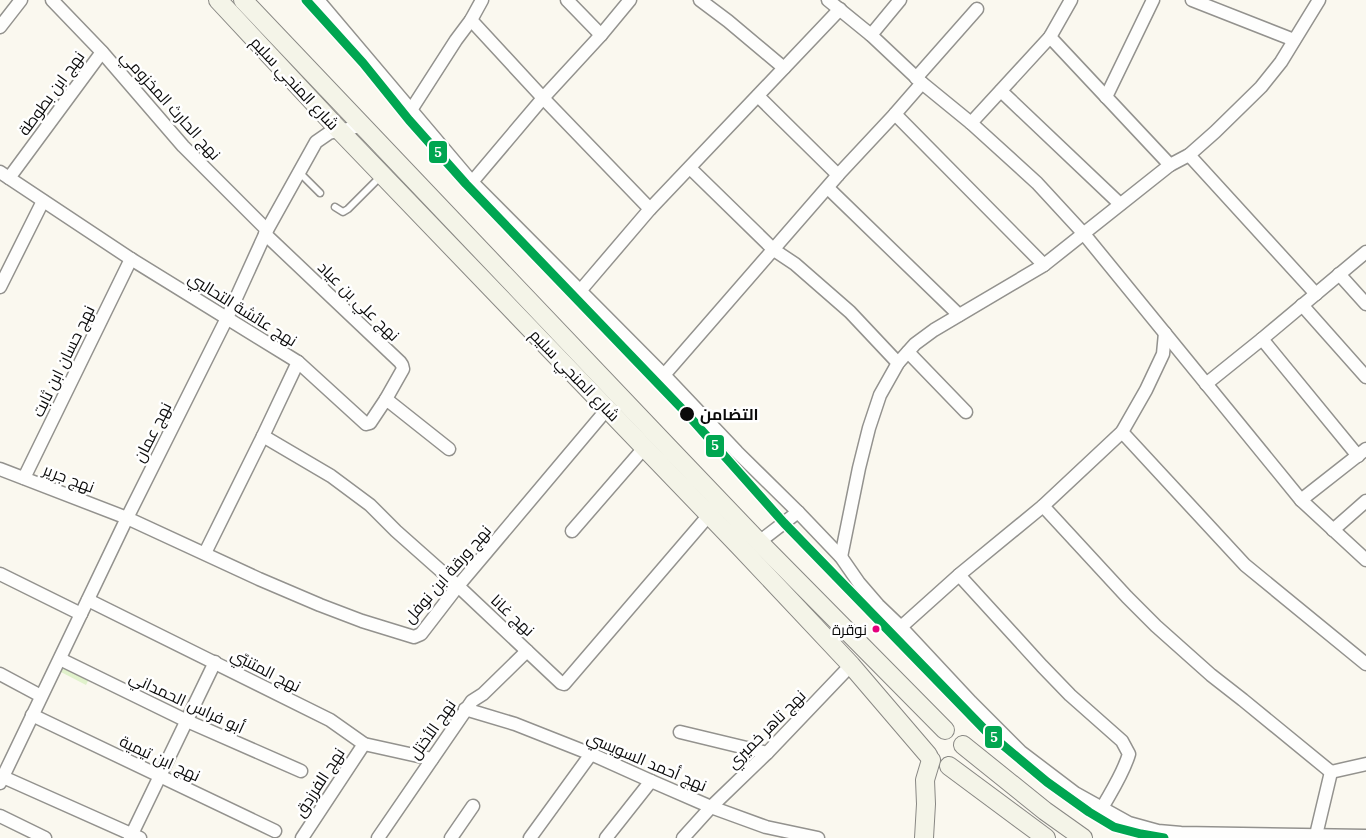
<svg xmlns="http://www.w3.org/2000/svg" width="1366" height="838" font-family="Lora,Cairo,serif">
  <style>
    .green { fill: #e1f2cc }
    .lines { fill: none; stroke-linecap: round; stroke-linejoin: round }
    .lane-casing { stroke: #93928e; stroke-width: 9 }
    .street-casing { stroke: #93928e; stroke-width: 15 }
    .secondary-casing { stroke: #898884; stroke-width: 20 }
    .lane { stroke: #fefefd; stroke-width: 6 }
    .street { stroke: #fefefd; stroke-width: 12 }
    .secondary { stroke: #f4f4e8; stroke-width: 18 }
    .rail-1-casing { stroke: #fff; stroke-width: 12 }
    .rail-1 { stroke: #00a651; stroke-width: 9 }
    .stop-dot { fill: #0b0b0b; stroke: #fff; stroke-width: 2 }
    .bus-dot { fill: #e5007d; stroke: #fff; stroke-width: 2 }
    .labels { text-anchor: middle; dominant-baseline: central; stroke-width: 5; stroke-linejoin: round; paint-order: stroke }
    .bus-label { font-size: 15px; fill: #0b0b0b; stroke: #fff; text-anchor: end }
    .street-label { font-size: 16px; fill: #0b0b0b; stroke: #fff }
    .stop-label { font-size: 16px; font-weight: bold; fill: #0b0b0b; stroke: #fff; text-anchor: start }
    .line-badge { stroke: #fff; stroke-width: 2 }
    .badge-label { font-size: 14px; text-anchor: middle; font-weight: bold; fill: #fff }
  </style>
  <rect width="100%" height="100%" fill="#faf8ef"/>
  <!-- green -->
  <path class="green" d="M 62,663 L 90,677 L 86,685 L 59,671 Z"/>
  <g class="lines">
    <defs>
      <g id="lane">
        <path d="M 299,172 L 320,193"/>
        <path d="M 335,207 L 343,212 L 348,209 L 381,176"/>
      </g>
      <g id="street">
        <path d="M 52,0 L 102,52 L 183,146 L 267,230"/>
        <path d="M 318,0 L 472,182 L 664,375 L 737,452 L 798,512"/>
        <path d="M 567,0 L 601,35"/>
        <path d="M 700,0 L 728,21 L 784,68"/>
        <path d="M 828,0 L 871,35 L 922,83 L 971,123 L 1037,183 L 1084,234 L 1301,500 L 1366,560"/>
        <path d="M 1192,0 L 1294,40"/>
        <path d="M 471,20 L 543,98 L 650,209"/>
        <path d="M 0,27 L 21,0"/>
        <path d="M 871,35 L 900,0"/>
        <path d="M 1050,37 L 1170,165"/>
        <path d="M 916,78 L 977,9"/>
        <path d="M 1001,91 L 1120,204"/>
        <path d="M 758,96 L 838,175"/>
        <path d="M 1106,97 L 1153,0"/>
        <path d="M 411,110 L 456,40 L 471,20 L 482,0"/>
        <path d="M 895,114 L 1044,265"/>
        <path d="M 971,123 L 1050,37 L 1071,0"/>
        <path d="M 1189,155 L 1316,294"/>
        <path d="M 690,168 L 774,250 L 795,264 L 850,312 L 898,363"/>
        <path d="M 0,172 L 131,259 L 298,362 L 366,424 L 370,423 L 386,399 L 449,449"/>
        <path d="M 9,178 L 102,52"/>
        <path d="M 472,182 L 543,98 L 601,35 L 630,0"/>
        <path d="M 828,188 L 959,315"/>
        <path d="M 265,234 L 400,362 L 402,365 L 403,369 L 386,399"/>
        <path d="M 1339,274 L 1366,304"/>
        <path d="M 0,287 L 43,201"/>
        <path d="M 580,291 L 650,209 L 840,9"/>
        <path d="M 1302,305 L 1366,377"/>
        <path d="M 1262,339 L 1358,456"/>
        <path d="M 908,352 L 966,412"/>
        <path d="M 664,375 L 838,175 L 895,114 L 922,83"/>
        <path d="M 1206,384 L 1262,339 L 1366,252"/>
        <path d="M 1122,432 L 1245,565 L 1366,664"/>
        <path d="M 263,436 L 331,476 L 370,505 L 396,531 L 458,586 L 561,683 L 564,684 L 709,515"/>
        <path d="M 0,469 L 127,518 L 259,579 L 320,605 L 362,621 L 414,637 L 421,634 L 458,586 L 608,408"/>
        <path d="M 24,478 L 131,259"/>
        <path d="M 1301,500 L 1366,449"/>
        <path d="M 1043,506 L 1127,597 L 1156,626 L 1211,675 L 1243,700 L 1331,772 L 1366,764"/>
        <path d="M 1333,530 L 1366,501"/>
        <path d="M 572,531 L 644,448"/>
        <path d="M 759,542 L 798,512 L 841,557 L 859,583 L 878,605 L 901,627 L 959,575 L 1043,506 L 1122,432 L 1146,390 L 1163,354 L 1165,333"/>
        <path d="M 205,553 L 263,436 L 298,362"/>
        <path d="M 841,557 L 859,468 L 869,428 L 880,395 L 898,363 L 915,344 L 934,330 L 1044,265 L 1170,165 L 1189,155 L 1215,132 L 1261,87 L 1281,62 L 1319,0"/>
        <path d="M 0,574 L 81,614"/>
        <path d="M 959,575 L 1042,666 L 1070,695 L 1122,741 L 1129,754 C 1123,774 1112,790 1102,808"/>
        <path d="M 88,600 L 330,720 L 364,744 L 432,759"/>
        <path d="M 901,627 L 971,702 L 1021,752 L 1075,793 L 1129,823 L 1158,831 L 1181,833 L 1366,836"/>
        <path d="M 60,659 L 187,721 L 301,771"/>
        <path d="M 0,674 L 41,696"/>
        <path d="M 465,709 L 515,724 L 591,754 L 651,781 L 711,807 L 766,827 L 818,838"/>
        <path d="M 32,715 L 275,831"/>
        <path d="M 680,732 L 767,753"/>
        <path d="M 3,777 L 140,838"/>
        <path d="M 0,783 L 127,518 L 227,318 L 267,230 L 316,142 L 329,133 L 361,126"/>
        <path d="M 0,816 L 45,838"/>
        <path d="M 1316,835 L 1331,772"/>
        <path d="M 130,838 L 215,662"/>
        <path d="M 302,838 L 364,744"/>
        <path d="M 378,838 L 472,701 L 483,694 L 527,651"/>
        <path d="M 451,838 L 473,806"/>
        <path d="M 530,838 L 591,754"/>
        <path d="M 606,838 L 651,781"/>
        <path d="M 683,838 L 711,807 L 767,753 L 851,665"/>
      </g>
      <g id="secondary">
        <path d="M 218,0 L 340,131 L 740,547 L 851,665 L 928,755"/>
        <path d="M 243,0 L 670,449 L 759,542 L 945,730"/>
        <path d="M 963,745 L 1045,811 L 1083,838"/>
        <path d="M 949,766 L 1046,838"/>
        <path d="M 924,838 L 926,804 L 925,780 L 931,760"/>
      </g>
    </defs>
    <!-- lane casing -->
    <use href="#lane" class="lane-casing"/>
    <!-- street casing -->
    <use href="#street" class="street-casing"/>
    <!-- secondary casing -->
    <use href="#secondary" class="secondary-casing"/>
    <!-- lane -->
    <use href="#lane" class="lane"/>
    <!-- street -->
    <use href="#street" class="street"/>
    <!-- secondary -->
    <use href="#secondary" class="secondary"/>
    <defs>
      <path id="rail-1" d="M 306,0 L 363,63 L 409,120 L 466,184 L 688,415 L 784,523 L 986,731 L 1047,782 L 1089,812 L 1114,827 L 1141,834 L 1164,838"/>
    </defs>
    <!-- rail-1 casing -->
    <use href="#rail-1" class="rail-1-casing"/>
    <!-- rail-1 -->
    <use href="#rail-1" class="rail-1"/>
  </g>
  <!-- markers -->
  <circle class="stop-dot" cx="687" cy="414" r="8"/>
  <circle class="bus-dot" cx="876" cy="629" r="4.5"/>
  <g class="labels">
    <!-- bus labels -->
    <g class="bus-label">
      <text x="867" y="629">نوقرة</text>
    </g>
    <!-- street labels -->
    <g class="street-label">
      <text transform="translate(295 83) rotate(47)">شارع المنجي سليم</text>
      <text transform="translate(51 93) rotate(-54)">نهج ابن بطوطة</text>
      <text transform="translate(171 105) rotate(48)">نهج الحارث المخزومي</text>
      <text transform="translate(359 301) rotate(44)">نهج علي بن عياد</text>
      <text transform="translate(243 309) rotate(32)">نهج عائشة التحالبي</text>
      <text transform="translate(63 361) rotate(-64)">نهج حسان ابن ثابت</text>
      <text transform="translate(575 375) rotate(46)">شارع المنجي سليم</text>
      <text transform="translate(152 432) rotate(-63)">نهج عمان</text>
      <text transform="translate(69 478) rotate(21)">نهج جرير</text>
      <text transform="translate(447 574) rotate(-49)">نهج ورقة ابن نوفل</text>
      <text transform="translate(513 615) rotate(43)">نهج غانا</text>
      <text transform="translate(266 670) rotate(27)">نهج المتنبّي</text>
      <text transform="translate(187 702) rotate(25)">أبو فراس الحمداني</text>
      <text transform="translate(432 729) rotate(-55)">نهج الأختل</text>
      <text transform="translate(766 729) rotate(-45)">نهج تاهر خميري</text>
      <text transform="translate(160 758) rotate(25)">نهج ابن تيمية</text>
      <text transform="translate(647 761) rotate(23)">نهج أحمد السويسي</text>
      <text transform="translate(319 782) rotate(-57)">نهج الفرزدق</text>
    </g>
    <!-- stop labels -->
    <g class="stop-label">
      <text x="700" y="414">التضامن</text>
    </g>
  </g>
  <g class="line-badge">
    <rect x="428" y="140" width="20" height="24" rx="5" fill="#00a651"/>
    <rect x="705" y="434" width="20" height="24" rx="5" fill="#00a651"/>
    <rect x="984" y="725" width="19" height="24" rx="5" fill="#00a651"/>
  </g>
  <g class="badge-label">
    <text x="438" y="157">5</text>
    <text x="715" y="450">5</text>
    <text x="994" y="742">5</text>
  </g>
</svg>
